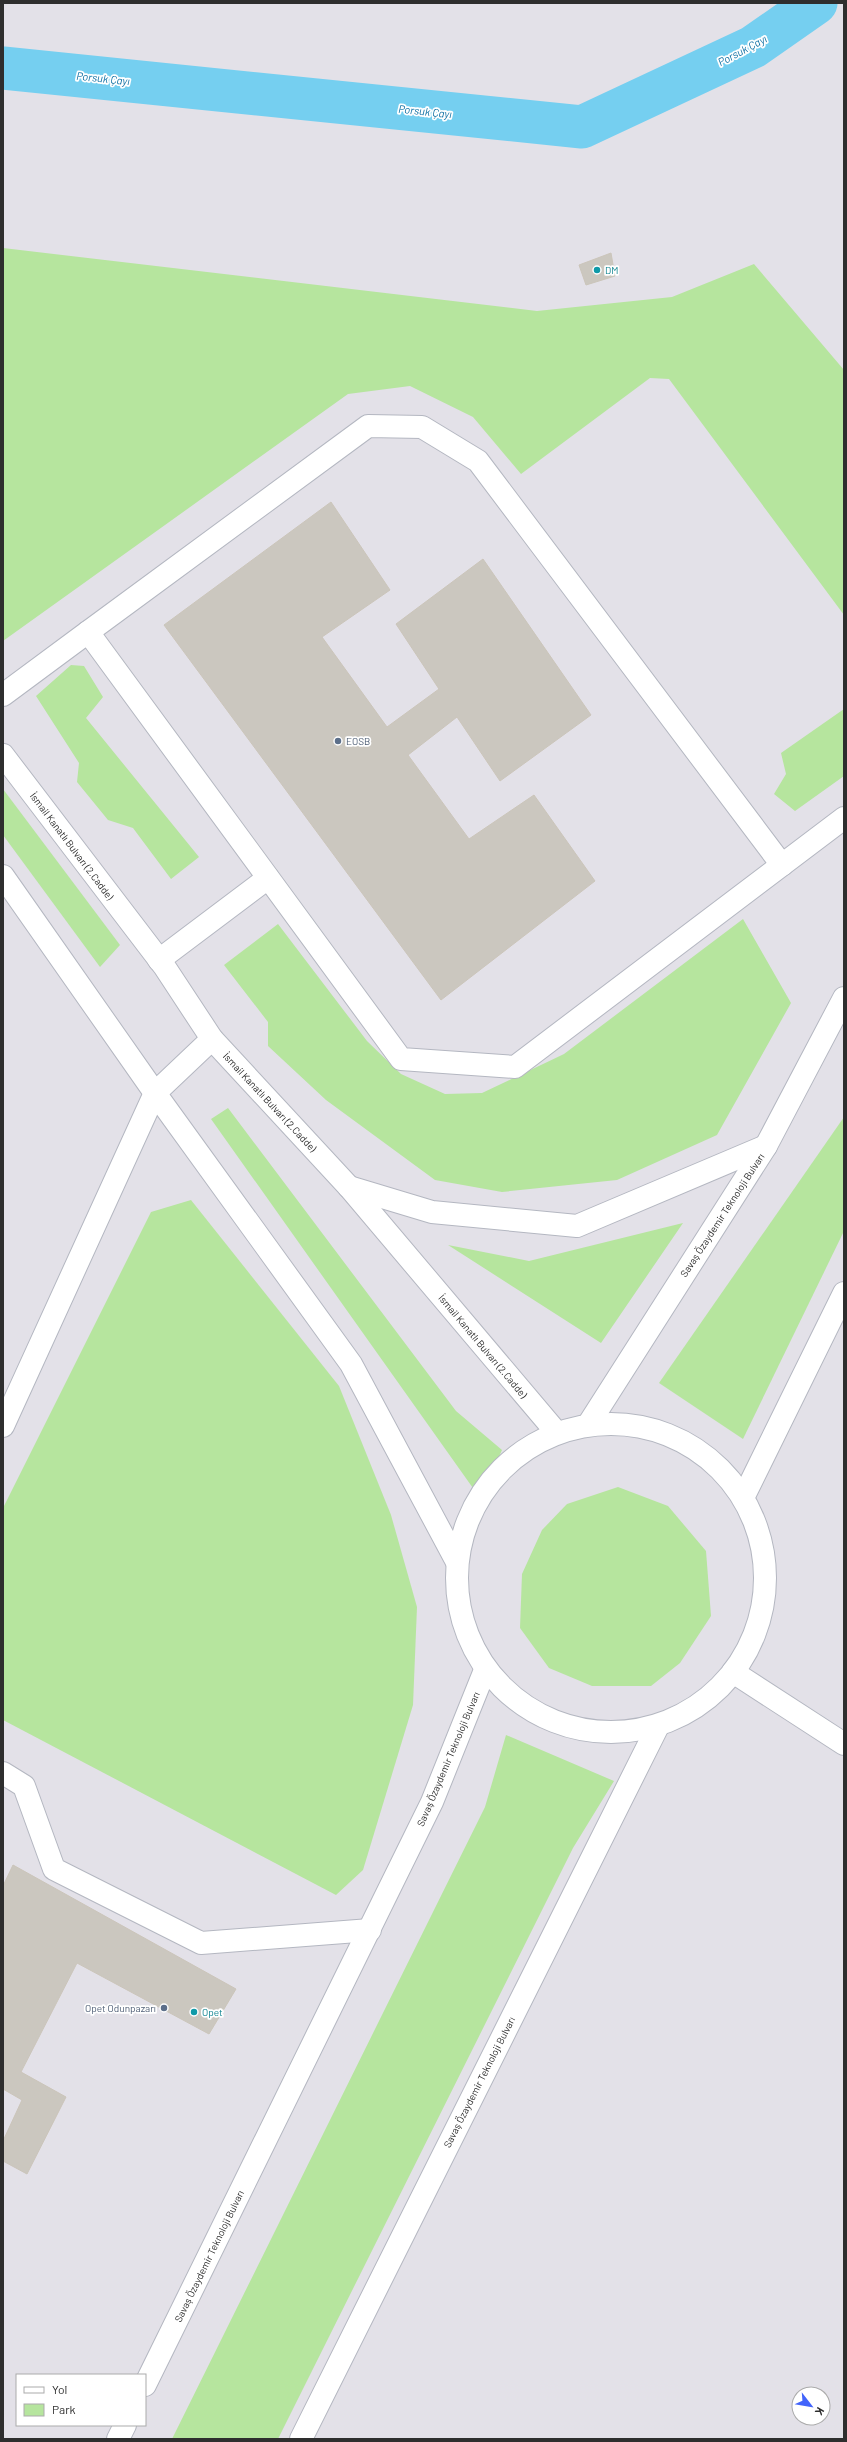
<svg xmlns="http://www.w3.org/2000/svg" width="847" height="2442" font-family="Barlow,sans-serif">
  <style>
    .industrial { fill: #e3e1e8; fill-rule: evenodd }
    .green { fill: #b6e59e }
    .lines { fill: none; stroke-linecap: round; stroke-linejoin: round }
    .canal { stroke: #75cff0; stroke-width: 43 }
    .building { fill: #cbc7bf; stroke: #cbc5ba }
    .minor-casing { stroke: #b4b7c1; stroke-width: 24 }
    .minor { stroke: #fff; stroke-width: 22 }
    .culture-dot { fill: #0f9aa8; stroke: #fff; stroke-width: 1.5 }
    .service-dot { fill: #5c6f8a; stroke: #fff; stroke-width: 1.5 }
    .labels { text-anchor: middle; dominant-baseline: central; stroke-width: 3.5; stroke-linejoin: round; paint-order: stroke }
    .culture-label { font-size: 10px; fill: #0d838f; stroke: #fff; text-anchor: start }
    .service-label { font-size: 10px; fill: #4e5e75; stroke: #fff; text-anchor: start }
    .street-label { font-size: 10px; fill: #2e2e2e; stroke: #fff }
    .water-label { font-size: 11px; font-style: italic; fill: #0d6fa3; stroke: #fff }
  </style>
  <rect width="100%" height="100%" fill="#efe9e1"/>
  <!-- industrial -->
  <path class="industrial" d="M 3,3 L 844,3 L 844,2439 L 3,2439 ZM 17,2375 L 145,2375 L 145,2425 L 17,2425 ZM 799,2394 L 823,2394 L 823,2418 L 799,2418 Z"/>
  <!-- green -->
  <g class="green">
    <path d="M 3,248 L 537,311 L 672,297 L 754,264 L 844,370 L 844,615 L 669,379 L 650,378 L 521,474 L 473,417 L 410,386 L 348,394 L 3,641 Z"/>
    <path d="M 71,665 L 84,666 L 103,697 L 86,718 L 199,857 L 171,879 L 133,828 L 108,820 L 77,782 L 79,763 L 36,696 Z"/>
    <path d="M 844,709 L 844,776 L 795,811 L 774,794 L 786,774 L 781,753 Z"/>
    <path d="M 3,789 L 120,945 L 100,967 L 3,835 Z"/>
    <path d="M 743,919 L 791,1003 L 717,1135 L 617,1180 L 502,1192 L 435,1180 L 326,1100 L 268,1046 L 268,1022 L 224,965 L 278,924 L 367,1041 L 401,1074 L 445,1094 L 482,1093 L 564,1054 Z"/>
    <path d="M 228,1108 L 456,1411 L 502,1450 L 480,1498 L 211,1119 Z"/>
    <path d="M 844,1117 L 844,1231 L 743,1439 L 659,1383 Z"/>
    <path d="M 191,1200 L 339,1386 L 391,1515 L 417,1607 L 413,1705 L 363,1870 L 336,1895 L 3,1720 L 3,1508 L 151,1212 Z"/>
    <path d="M 683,1223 L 601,1343 L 448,1245 L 529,1261 Z"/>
    <path d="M 618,1487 L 668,1506 L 706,1551 L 711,1616 L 680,1663 L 651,1686 L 592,1686 L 549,1668 L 520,1628 L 522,1574 L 542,1530 L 567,1504 Z"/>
    <path d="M 506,1735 L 614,1781 L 573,1848 L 278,2439 L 172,2439 L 485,1807 Z"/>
  </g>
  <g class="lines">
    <!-- canal -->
    <path class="canal" d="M 3,68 L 582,127 L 753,47 L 816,3"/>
  </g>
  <!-- building -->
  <g class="building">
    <path d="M 611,253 L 615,276 L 586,285 L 579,265 Z"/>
    <path d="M 331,502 L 390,590 L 322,637 L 387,727 L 439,689 L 396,624 L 483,559 L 591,715 L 500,781 L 457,717 L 408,755 L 469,839 L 534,795 L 595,881 L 441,1000 L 164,625 Z"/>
    <path d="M 13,1865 L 236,1989 L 209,2034 L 77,1963 L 21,2072 L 66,2097 L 27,2174 L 3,2161 L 3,2141 L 22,2100 L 3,2089 L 3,1886 Z"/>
  </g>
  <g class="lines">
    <defs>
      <g id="minor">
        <path d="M 88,632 L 368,426 L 422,427 L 478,461 L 782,865"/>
        <path d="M 3,695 L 88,632 L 401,1059 L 515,1067 L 844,818"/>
        <path d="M 3,755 L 164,966 L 212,1039 L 349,1187 L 557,1433"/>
        <path d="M 3,876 L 155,1093 L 351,1364 L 457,1562"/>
        <path d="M 159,960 L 268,878"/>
        <path d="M 349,1187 L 432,1212 L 577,1226 L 766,1146"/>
        <circle cx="611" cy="1578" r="154"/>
        <path d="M 588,1425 L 766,1146 L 844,998"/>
        <path d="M 3,1426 L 155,1093 L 212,1039"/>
        <path d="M 743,1498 L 844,1293"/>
        <path d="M 733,1672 L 844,1744"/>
        <path d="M 3,1773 L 24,1786 L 54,1869 L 201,1943 L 370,1930"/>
        <path d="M 145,2385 L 432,1802 L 485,1670"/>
        <path d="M 118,2439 L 125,2425"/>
        <path d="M 301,2439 L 658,1726"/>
      </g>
    </defs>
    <!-- minor casing -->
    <use href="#minor" class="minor-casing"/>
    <!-- minor -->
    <use href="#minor" class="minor"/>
  </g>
  <!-- markers -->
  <g class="culture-dot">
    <circle cx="597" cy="270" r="4"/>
    <circle cx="194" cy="2012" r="4"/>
  </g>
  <g class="service-dot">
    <circle cx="338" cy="741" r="4"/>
    <circle cx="164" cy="2008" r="4"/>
  </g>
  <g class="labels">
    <!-- culture labels -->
    <g class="culture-label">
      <text x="605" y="270">DM</text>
      <text x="202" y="2012">Opet</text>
    </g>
    <!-- service labels -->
    <g class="service-label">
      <text x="346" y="741">EOSB</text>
      <text x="156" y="2008" text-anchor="end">Opet Odunpazarı</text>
    </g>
    <!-- street labels -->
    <g class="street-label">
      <text transform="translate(72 846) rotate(53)">İsmail Kanatlı Bulvarı (2.Cadde)</text>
      <text transform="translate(270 1102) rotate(47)">İsmail Kanatlı Bulvarı (2.Cadde)</text>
      <text transform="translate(722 1215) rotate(-57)">Savaş Özaydemir Teknoloji Bulvarı</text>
      <text transform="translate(483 1346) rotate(50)">İsmail Kanatlı Bulvarı (2.Cadde)</text>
      <text transform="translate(448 1759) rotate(-67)">Savaş Özaydemir Teknoloji Bulvarı</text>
      <text transform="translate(479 2082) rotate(-63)">Savaş Özaydemir Teknoloji Bulvarı</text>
      <text transform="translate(209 2256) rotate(-64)">Savaş Özaydemir Teknoloji Bulvarı</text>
    </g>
    <!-- water labels -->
    <g class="water-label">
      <text transform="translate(742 50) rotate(-28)">Porsuk Çayı</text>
      <text transform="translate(103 78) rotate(6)">Porsuk Çayı</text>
      <text transform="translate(425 111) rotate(6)">Porsuk Çayı</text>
    </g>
  </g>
  <!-- border -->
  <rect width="847" height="2442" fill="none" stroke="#2e2e2e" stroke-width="8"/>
  <!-- legend -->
  <rect x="16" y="2374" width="130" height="52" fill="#ffffff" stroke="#ababab"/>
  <rect x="24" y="2387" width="20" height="6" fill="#ffffff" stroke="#ababab"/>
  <text x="52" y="2394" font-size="12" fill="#2e2e2e">Yol</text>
  <rect x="24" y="2404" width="20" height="12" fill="#b6e59e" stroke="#ababab"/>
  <text x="52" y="2414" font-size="12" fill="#2e2e2e">Park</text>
  <!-- north arrow -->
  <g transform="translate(811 2406) rotate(121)"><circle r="19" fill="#ffffff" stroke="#ababab"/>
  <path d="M0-3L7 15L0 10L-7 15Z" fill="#4264fb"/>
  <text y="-6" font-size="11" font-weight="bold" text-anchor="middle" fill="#2e2e2e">K</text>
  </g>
</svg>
